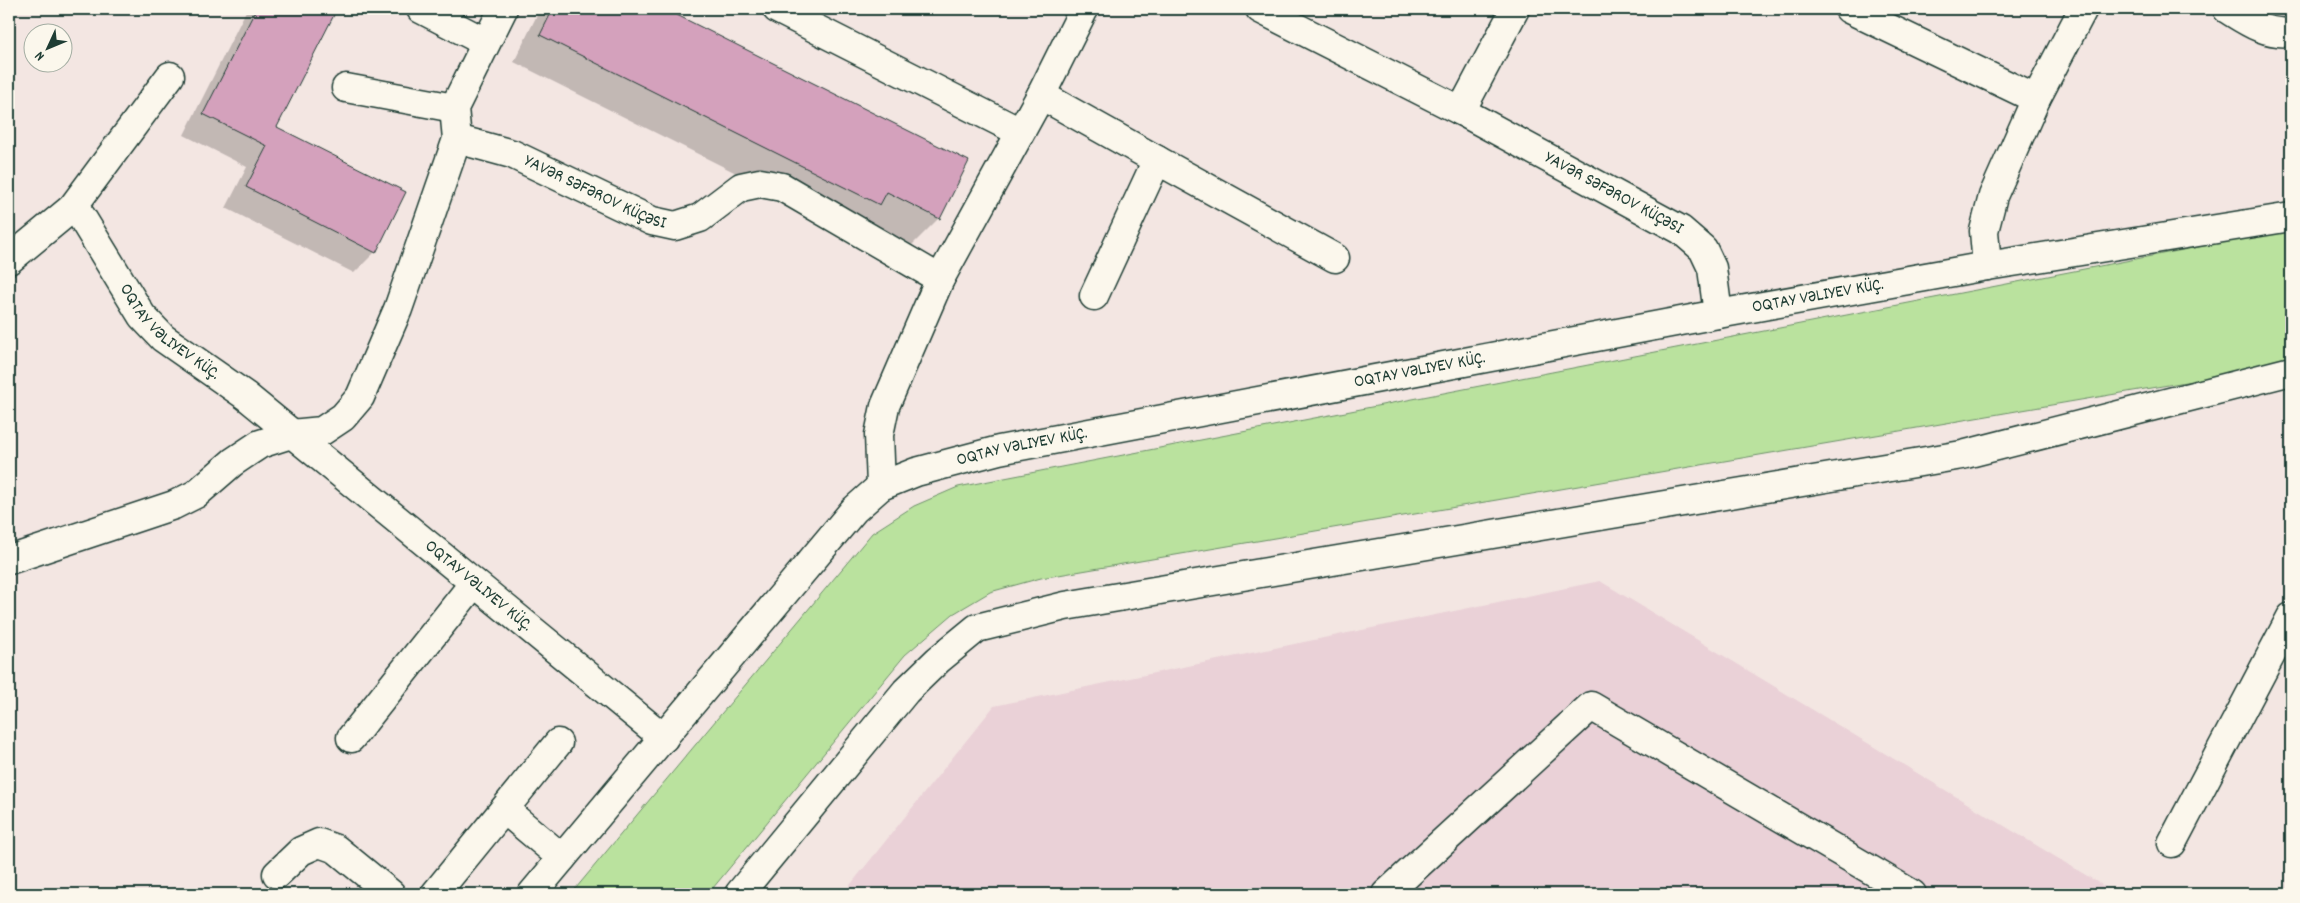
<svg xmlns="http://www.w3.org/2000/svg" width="2300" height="903" font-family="Dekko,sans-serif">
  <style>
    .built { fill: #ead1d7 }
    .green { fill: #bae29e; stroke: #6c9069 }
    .shadow { fill: #0003 }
    .building { fill: #d4a1bc; stroke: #1f3d34 }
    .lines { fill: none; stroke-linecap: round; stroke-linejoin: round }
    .minor-casing { stroke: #1f3d34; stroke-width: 31 }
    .minor { stroke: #fbf7ec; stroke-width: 28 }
    .labels { text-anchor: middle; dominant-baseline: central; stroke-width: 4; stroke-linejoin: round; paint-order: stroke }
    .street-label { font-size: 18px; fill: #1f3d34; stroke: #fbf7ec }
  </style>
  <rect width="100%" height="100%" fill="#f3e6e2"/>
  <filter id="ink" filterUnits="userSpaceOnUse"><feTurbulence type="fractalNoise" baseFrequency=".02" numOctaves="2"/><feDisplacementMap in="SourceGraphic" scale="10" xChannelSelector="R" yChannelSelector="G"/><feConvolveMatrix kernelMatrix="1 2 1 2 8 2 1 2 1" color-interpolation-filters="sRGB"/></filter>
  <g filter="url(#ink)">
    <!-- built -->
    <path class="built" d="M 1600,581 L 2117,894 L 843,894 L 994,706 Z"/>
    <!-- green -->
    <path class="green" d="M 2291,229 L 2291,364 L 1041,578 L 990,592 L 953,614 L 905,655 L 708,894 L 571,894 L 872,533 L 914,506 L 958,487 Z"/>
    <!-- shadow -->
    <g class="shadow">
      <path d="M 247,9 L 335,10 L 276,127 L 405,193 L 374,253 L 354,273 L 226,208 L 247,167 L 184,135 Z"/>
      <path d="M 540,9 L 662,9 L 967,162 L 939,218 L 912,245 L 863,220 L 852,231 L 514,62 Z"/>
    </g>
    <!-- building -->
    <g class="building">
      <path d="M 256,9 L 337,9 L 277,127 L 406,192 L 376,253 L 246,187 L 267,146 L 203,114 Z"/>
      <path d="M 553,9 L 665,9 L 969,161 L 940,219 L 887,192 L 880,205 L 540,35 Z"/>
    </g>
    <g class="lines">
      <defs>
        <g id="minor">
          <path d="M 421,9 L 485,42"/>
          <path d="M 777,9 L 1020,132"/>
          <path id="s1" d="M 1260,9 L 1461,111 L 1681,230 L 1703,249 L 1712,268 L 1718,314"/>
          <path d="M 1849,9 L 2036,99"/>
          <path d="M 2227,9 C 2248,22 2266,35 2291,32"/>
          <path d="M 346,88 L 454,108"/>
          <path d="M 1041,95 L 1157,160"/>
          <path d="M 1461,111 L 1515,9"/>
          <path id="s2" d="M 457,139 L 512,154 L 652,221 L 675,226 L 700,218 L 741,187 L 760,183 L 782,187 L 940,279"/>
          <path id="s3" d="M 72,208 L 81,216 L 142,316 L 163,338 L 246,396 L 664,738"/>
          <path d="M 9,260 L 72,208 L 170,76"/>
          <path d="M 1987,266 L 1984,231 L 1993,196 L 2036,99 L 2083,9"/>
          <path d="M 1094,296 L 1157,160 L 1335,258"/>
          <path d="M 881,486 L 879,435 L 885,406 L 940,279 L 1041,95 L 1084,9"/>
          <path d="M 9,560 L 174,505 L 196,494 L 233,462 L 260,444 L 291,434 L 322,431 L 343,417 L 360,397 L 398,309 L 457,139 L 454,108 L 503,9"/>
          <path d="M 351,738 L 474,583"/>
          <path d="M 505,810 L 562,858"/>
          <path d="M 2172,843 L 2291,617"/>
          <path d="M 277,874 L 301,851 L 319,843 L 336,849 L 391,894"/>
          <path d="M 435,894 L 558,743"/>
          <path id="s4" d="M 532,894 L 854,510 L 881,486 L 916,472 L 999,450 L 1718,314 L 1987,266 L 2291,217"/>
          <path d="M 739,894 L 906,691 L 938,660 L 977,628 L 1065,606 L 1962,455 L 2291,371"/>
          <path d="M 1386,894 L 1591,706 L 1912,894"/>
        </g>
      </defs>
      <!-- minor casing -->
      <use href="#minor" class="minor-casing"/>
      <!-- minor -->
      <use href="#minor" class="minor"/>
    </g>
  </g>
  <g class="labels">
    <!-- street labels -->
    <g class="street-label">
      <text stroke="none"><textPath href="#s2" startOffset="149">YAVƏR SƏFƏROV KÜÇƏSI</textPath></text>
      <text stroke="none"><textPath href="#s1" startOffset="399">YAVƏR SƏFƏROV KÜÇƏSI</textPath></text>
      <text stroke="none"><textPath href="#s4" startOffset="1494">OQTAY VƏLIYEV KÜÇ.</textPath></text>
      <text stroke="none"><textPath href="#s3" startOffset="160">OQTAY VƏLIYEV KÜÇ.</textPath></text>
      <text stroke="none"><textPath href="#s4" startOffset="1089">OQTAY VƏLIYEV KÜÇ.</textPath></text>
      <text stroke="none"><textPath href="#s4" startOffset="684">OQTAY VƏLIYEV KÜÇ.</textPath></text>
      <text stroke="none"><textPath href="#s3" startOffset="561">OQTAY VƏLIYEV KÜÇ.</textPath></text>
    </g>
  </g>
  <!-- margin -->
  <rect width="2300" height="903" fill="none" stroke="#fbf7ec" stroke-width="30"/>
  <rect x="15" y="15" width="2270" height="873" fill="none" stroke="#1f3d34" stroke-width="2" filter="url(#ink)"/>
  <!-- north arrow -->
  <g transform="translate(48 48) rotate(226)"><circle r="24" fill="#fbf7ec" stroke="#a3ada2"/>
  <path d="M0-4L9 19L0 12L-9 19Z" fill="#1f3d34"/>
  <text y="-8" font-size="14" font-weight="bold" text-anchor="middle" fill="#1f3d34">N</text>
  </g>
</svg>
